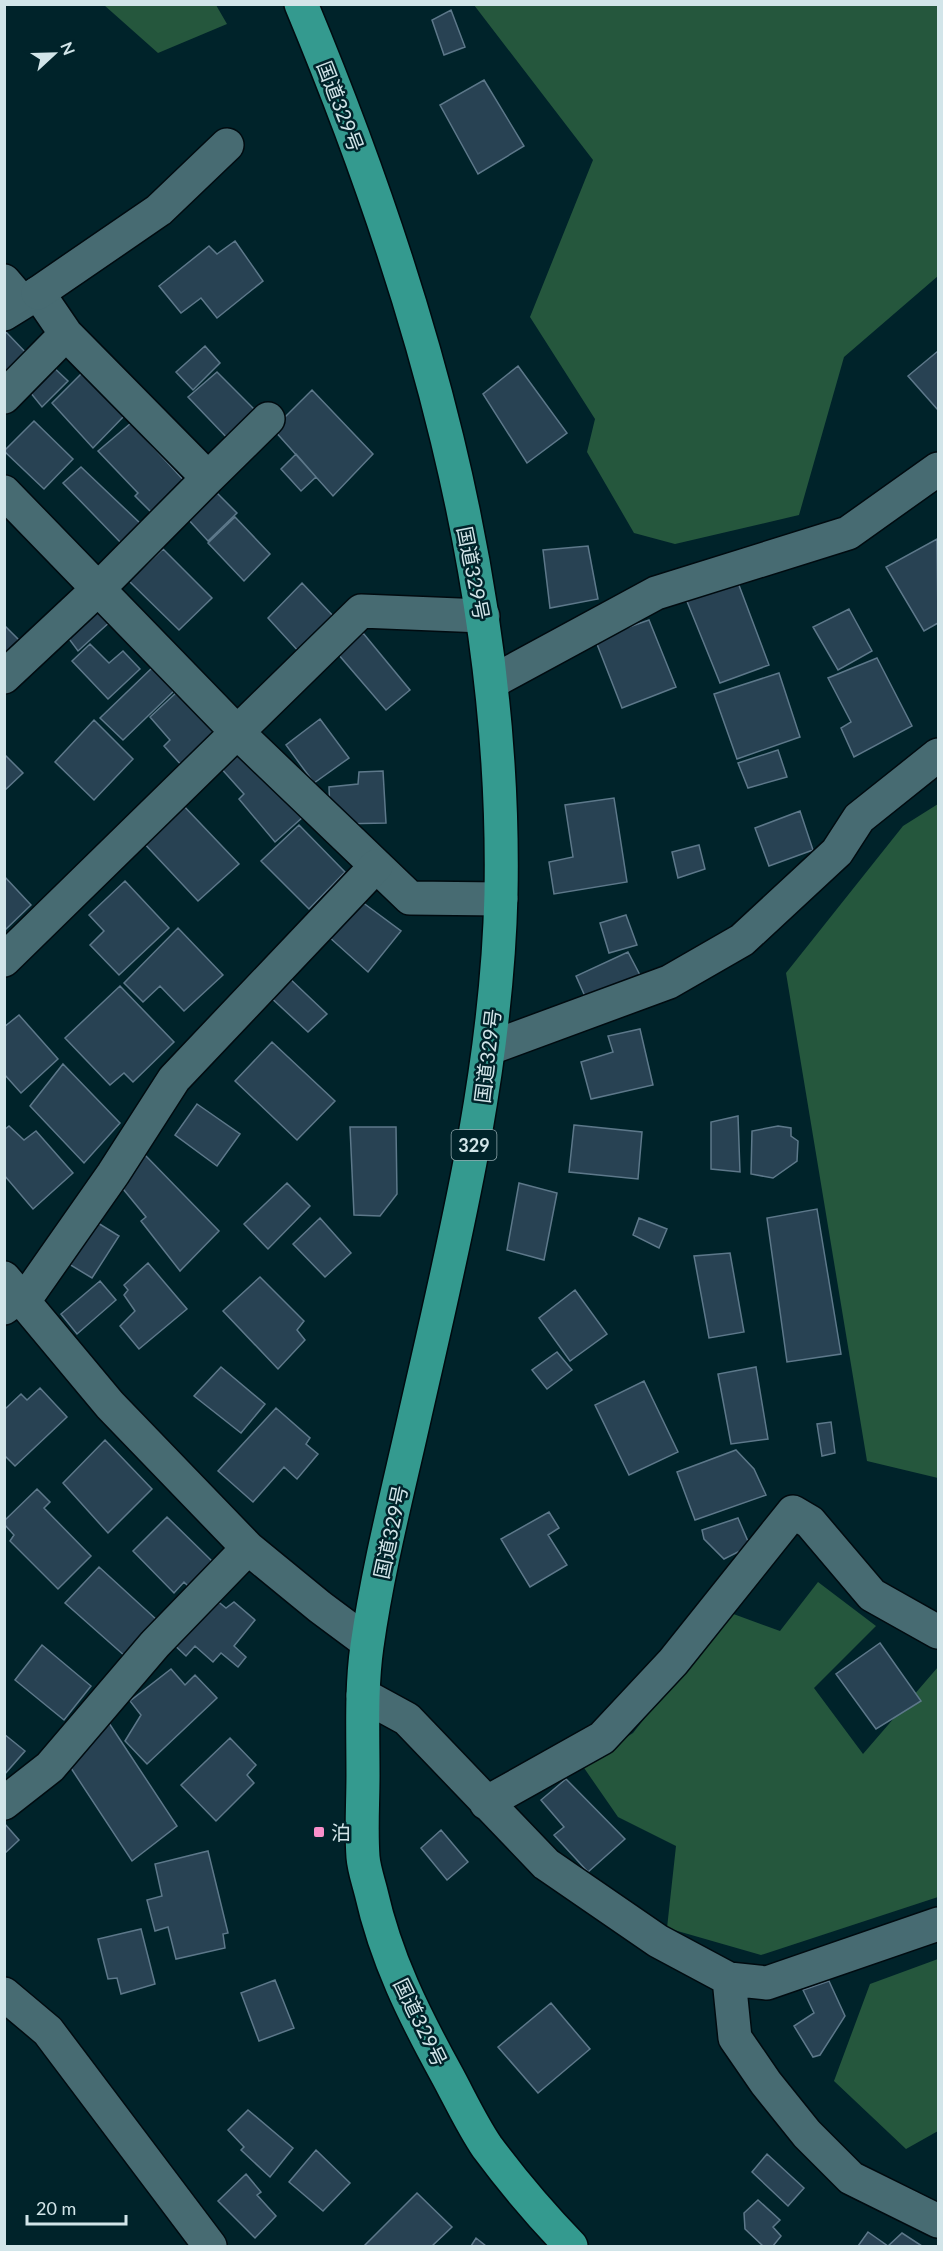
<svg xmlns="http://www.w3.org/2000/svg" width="943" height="2251" font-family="Lato,'Noto Sans JP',sans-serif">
<rect width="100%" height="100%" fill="#00232a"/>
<path fill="#25573d" d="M104 5H216L227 24 158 53Z
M474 5H938V276L844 357 799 515 675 544 634 533 587 452 595 419 530 317 593 160Z
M938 804V1478L867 1461 786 973 903 826Z
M818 1582 876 1626 814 1688 863 1754 938 1667V1897L761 1955 667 1928 676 1846 618 1817 582 1765 633 1733 728 1612 780 1631Z
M938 1959V2131L906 2149 834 2081 870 1984Z"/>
<path fill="#284253" stroke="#5d788a" stroke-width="1.5" d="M451 10 465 47 444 55 432 20Z
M484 80 524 146 478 174 440 105Z
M235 241 263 281 217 318 201 298 181 313 159 286 209 246 217 254Z
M6 332 29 356 4 380V333Z
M205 346 220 363 193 390 176 372Z
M938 351V410L908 376Z
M50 364 68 381 42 407 26 387Z
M518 366 567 433 527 463 483 394Z
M85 370 127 413 93 448 52 403Z
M217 372 258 413 230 441 188 397Z
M312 390 373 454 333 496 273 429Z
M34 421 73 459 44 489 4 451Z
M131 423 188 485 156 517 135 496 138 493 98 451Z
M296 454 316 477 301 491 281 469Z
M81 467 141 524 122 544 63 483Z
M215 491 237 513 208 541 187 518Z
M235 517 270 554 244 581 208 543Z
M937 539 938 623 924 631 886 567Z
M588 546 598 599 550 608 543 550Z
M163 549 212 598 179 630 129 581Z
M737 580 769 665 720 683 686 599Z
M302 583 335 618 300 653 268 618Z
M96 602 112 620 78 651 64 632Z
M849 609 872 651 838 670 813 627Z
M649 620 676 687 622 708 595 639Z
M4 625 20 641 4 655Z
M363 633 410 690 386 710 338 654Z
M90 644 109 663 123 651 140 669 108 699 72 661Z
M877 658 912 726 854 757 841 728 851 722 828 678Z
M155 665 177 688 123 740 100 718Z
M779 673 800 737 737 759 714 694Z
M178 691 220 735 184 768 164 746 170 740 150 717Z
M320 719 349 758 314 783 286 745Z
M94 720 133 759 94 800 55 762Z
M238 748 303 817 275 842 239 799 244 794 219 766Z
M778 750 787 777 748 788 738 763Z
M4 754 23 773 4 791Z
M383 771 386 823 337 824 330 812 329 787 358 784 359 772Z
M614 798 627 882 554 894 549 862 573 857 565 805Z
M180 802 239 864 198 901 140 839Z
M800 811 813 850 769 866 755 828Z
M299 825 345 872 309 909 261 861Z
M699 845 705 869 678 878 672 852Z
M4 876 31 905 4 931Z
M125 881 169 928 119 975 90 945 104 931 89 915Z
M358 899 401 931 368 972 329 937Z
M626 915 637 945 609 953 600 923Z
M178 928 223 975 184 1011 160 986 143 1002 124 983Z
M628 952 641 977 588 1003 576 976Z
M287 976 327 1014 308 1032 267 994Z
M120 986 174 1042 133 1082 124 1073 110 1085 65 1038Z
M19 1015 58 1059 21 1093 4 1074V1027Z
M640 1029 653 1085 591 1099 581 1062 613 1052 608 1036Z
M272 1042 335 1101 297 1140 235 1081Z
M63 1064 120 1123 84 1163 30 1106Z
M197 1104 240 1134 217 1166 175 1135Z
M738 1116 740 1172 711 1169V1122Z
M574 1125 642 1132 638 1179 569 1172Z
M9 1126 24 1140 36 1131 73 1173 33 1209 4 1175V1130Z
M778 1126 791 1128V1136L798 1141 797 1161 773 1178 751 1174 752 1131Z
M350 1127H396L397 1194 380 1216 354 1215Z
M145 1155 219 1231 180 1271 141 1221 146 1217 119 1184Z
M287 1183 310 1206 268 1249 244 1224Z
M519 1183 557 1193 544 1260 507 1250Z
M817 1209 841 1354 787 1362 767 1218Z
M90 1218 119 1236 92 1278 64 1261Z
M320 1218 351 1253 325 1277 293 1244Z
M639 1218 667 1229 659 1248 633 1235Z
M730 1253 744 1332 709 1338 694 1256Z
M148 1263 187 1309 139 1349 120 1326 135 1311 124 1295 128 1290 124 1285Z
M260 1277 304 1321 297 1330 305 1340 278 1369 223 1311Z
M100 1281 116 1300 77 1334 61 1314Z
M575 1290 607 1334 570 1361 539 1318Z
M557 1352 572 1370 547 1389 532 1370Z
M221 1367 265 1404 241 1433 194 1396Z
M756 1367 768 1439 731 1444 718 1374Z
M644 1381 678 1452 629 1475 595 1405Z
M40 1388 67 1417 15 1466 4 1455V1410L21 1394 27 1400Z
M276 1408 310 1438 306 1444 318 1454 297 1479 284 1467 253 1502 218 1471Z
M831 1422 835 1453 822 1456 817 1424Z
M105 1440 152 1489 108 1533 63 1483Z
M736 1450 754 1469 766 1495 695 1520 677 1472Z
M37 1489 50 1502 44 1508 91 1556 58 1589 10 1541 14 1535 4 1524V1521Z
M549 1512 559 1528 548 1535 567 1565 530 1587 501 1539Z
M167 1517 214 1563 191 1589 184 1582 174 1593 133 1551Z
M738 1518 750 1546 724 1559 704 1539 702 1530Z
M99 1567 157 1620 126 1657 65 1603Z
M215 1599 226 1608 234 1602 255 1620 234 1646 246 1657 238 1667 221 1653 213 1662 195 1646 186 1656 170 1641Z
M880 1643 921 1701 876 1729 836 1674Z
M42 1645 91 1686 64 1720 15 1680Z
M171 1669 185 1685 195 1675 217 1698 147 1764 125 1741 141 1715 130 1701Z
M107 1720 177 1826 132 1861 69 1765Z
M4 1734 25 1751 4 1775Z
M230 1738 256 1765 247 1775 254 1783 216 1821 181 1785Z
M566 1779 625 1839 588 1872 554 1835 564 1827 541 1800Z
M4 1823 19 1840 4 1854Z
M441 1830 468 1862 447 1880 421 1848Z
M208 1851 228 1933 223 1934 225 1948 176 1959 168 1927 155 1931 147 1900 162 1896 155 1864Z
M141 1929 155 1984 121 1994 117 1978 108 1979 98 1939Z
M275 1980 294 2028 259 2041 241 1993Z
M829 1981 845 2016 820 2055 813 2057 794 2026 814 2013 803 1990Z
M551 2003 590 2049 538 2093 498 2047Z
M248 2110 293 2148 270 2177 241 2150 244 2147 228 2130Z
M316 2150 350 2183 323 2211 289 2182Z
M767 2154 804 2188 788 2206 752 2172Z
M246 2174 261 2192 257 2195 276 2216 255 2238 218 2201Z
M417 2193 452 2227 432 2246H364Z
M758 2200 780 2220 773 2227 781 2236 773 2246H763L745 2229 744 2213Z
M868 2232 888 2246 902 2233 922 2246H858Z
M476 2238 486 2246H471Z"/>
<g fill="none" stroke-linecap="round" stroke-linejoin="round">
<g stroke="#000b10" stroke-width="36">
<path id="street" d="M4 281 22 302
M4 314 38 293 66 334 208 478 268 419
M4 397 66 334
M4 492 238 733 410 898 501 899
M4 677 98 589 208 478
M492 682 656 593 848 533 938 469
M4 960 361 611 483 616
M490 1048 669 982 742 940 837 852 859 818 938 755
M363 1695 407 1719 546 1864 658 1941 729 1979 767 1983 938 1924
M486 1803 602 1738 673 1662 793 1512 810 1522 872 1595 938 1632
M729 1979 735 2038 766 2083 807 2134 851 2178 938 2221"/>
</g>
<g stroke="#000b10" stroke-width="36">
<path id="secondary" d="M38 293 159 210 227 145
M4 1278 110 1405 248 1548 320 1607 367 1642
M4 1308 19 1297 31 1291 113 1174 174 1079 376 866
M4 1803 50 1767 155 1644 248 1548
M4 1994 48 2031 210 2246"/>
</g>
<g stroke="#000b10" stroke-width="36">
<path id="highway" d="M301 4C418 285 507 587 501 894 497 1071 454 1243 415 1415 398 1491 378 1568 367 1646 361 1688 363 1732 363 1775 363 1802 361 1830 363 1857 364 1869 368 1880 371 1892 386 1959 414 2015 447 2075 460 2099 472 2125 487 2147 513 2182 541 2215 571 2246"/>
</g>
<use href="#street" stroke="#476b72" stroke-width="33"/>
<use href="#secondary" stroke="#476b72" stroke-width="33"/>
<use href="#highway" stroke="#349a8f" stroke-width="33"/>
</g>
<rect fill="#f98fca" stroke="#00232a" stroke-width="2" x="313" y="1826" width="12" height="12" rx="3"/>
<g text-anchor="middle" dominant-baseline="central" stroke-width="5" stroke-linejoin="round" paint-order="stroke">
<rect fill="#00232a" stroke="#93abb0" stroke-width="1.5" x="451.5" y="1130" width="45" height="30" rx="4.5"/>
<g font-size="18" font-weight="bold" fill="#d2e5e9">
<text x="474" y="1145">329</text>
</g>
<g font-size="20" fill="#d2e5e9" stroke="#00232a">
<text transform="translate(341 106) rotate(69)">国道329号</text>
<text transform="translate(474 573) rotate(79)">国道329号</text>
<text transform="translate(487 1056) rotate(-83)">国道329号</text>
<text transform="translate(390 1532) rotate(-78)">国道329号</text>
<text transform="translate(421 2022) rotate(64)">国道329号</text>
</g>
<g font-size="20" fill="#d2e5e9" stroke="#00232a" text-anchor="start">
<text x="331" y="1832">泊</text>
</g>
</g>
<rect width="943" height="2251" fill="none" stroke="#d2e5e9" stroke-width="12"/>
<g transform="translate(54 54) rotate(68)" stroke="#00232a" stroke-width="4.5" paint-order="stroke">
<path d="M0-4.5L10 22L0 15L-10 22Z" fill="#d2e5e9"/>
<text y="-9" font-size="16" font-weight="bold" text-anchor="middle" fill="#d2e5e9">N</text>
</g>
<path d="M27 2215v9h99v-9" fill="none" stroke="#d2e5e9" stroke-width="3"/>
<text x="36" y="2215" font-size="18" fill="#d2e5e9" stroke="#00232a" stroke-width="4.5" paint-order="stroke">20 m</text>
</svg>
